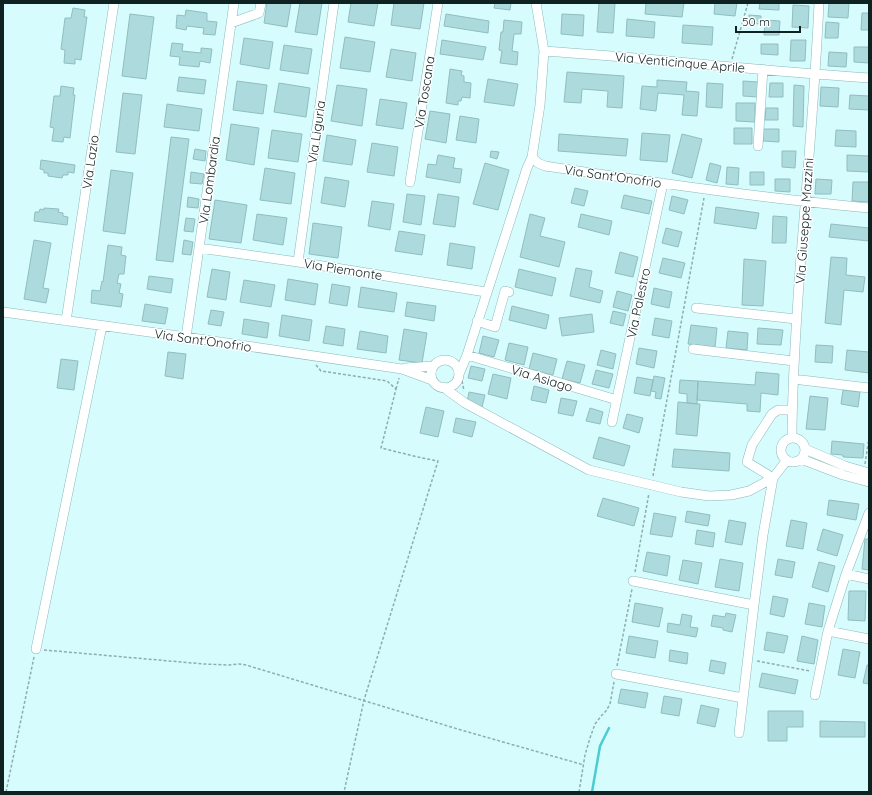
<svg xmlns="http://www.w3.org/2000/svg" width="872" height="795" font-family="Quicksand,sans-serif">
<rect width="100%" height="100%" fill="#d6fcfd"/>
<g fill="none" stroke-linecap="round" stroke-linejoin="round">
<path stroke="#4acdd1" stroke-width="2.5" d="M592 792 600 746 609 728"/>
</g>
<path fill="#addbdd" stroke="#90bec0" d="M267 3H291L287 27 264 23Z
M300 3H322L317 35 295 32Z
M351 3H378L374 26 348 22Z
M394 3H424L420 29 391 25Z
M495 3H511L510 10 494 8Z
M599 3H615L613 33 597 32Z
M646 3H684L682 17 645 14Z
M715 3H737L735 16 714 14Z
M760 3H779V10L759 9Z
M829 3H849L848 18 828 17Z
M793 5 809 6 808 28 792 27Z
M73 8 85 10 84 17H87L81 60 75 59V64L64 63 65 50 61 49 65 18H71Z
M186 10 207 13V21L217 22 215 35 203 34 204 28 187 26 186 30 176 28 177 15 185 16Z
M862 13H869V30H861Z
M130 14 154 17 146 79 122 76Z
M446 14 489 21 488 33 444 26Z
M562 14 584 15 583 36 561 34Z
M749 15 761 16V24L748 23Z
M627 19 655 22 654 38 626 36Z
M504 20 522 22 521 34H514L512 51 518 52 517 65 500 63 502 51 499 50 501 32H503Z
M765 20 780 21 779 35H764Z
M826 22 839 23 838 38H825Z
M683 25 713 27 712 45 682 43Z
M345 37 375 42 370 72 340 68Z
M244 38 273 42 269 69 240 64Z
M442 40 486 47 483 60 440 54Z
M791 40H806L805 61H790Z
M172 43 183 44 182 51 201 53V48L212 49 210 63 200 61 199 67 179 65 180 57 170 56Z
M761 44H778V55L761 54Z
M284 45 312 49 308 74 280 70Z
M854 47H869V63L854 62Z
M391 49 416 53 412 81 386 77Z
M829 52 847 53 846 67 828 66Z
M450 69 462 71 461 75 464 76V82L471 83 470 98 462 97 461 101H458V105L446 103Z
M567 72 624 76 622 108 607 107 608 91 582 89 581 103 564 102Z
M179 77 206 80 204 94 177 91Z
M488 79 518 84 514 106 484 102Z
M657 80 687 82 686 91 699 92 697 116 682 115 684 95 658 93 656 111 640 109 642 86 657 87Z
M237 81 267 85 263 114 233 110Z
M743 81 758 82V97L743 96Z
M279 83 310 88 306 117 274 112Z
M707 83 723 84 722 108 706 107Z
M770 83H783V97H769Z
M337 85 367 89 362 126 331 121Z
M794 85 804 86 803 127 793 126Z
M61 86 74 88 73 95H75L70 138 64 137 63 142 52 141 54 128 50 127 54 96H60Z
M821 87 839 88 838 107 820 106Z
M123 93 142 95 135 154 116 152Z
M850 95 869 96V110L849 109Z
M380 99 407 103 403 129 376 125Z
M736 103H755V122L736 121Z
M167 104 202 109 199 131 164 127Z
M766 108H778V120H765Z
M430 111 450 114 446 143 425 139Z
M460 116 479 119 476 143 456 140Z
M231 124 259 128 254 165 226 160Z
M734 128H752V144H734Z
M763 129H779V142L763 141Z
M272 130 302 134 298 162 268 158Z
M836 130 856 131V147L835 146Z
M642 133 670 135 667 162 640 160Z
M559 134 628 139 626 156 558 151Z
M682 134 702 139 692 178 672 173Z
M327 135 356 140 352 165 323 161Z
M171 137 189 139 173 262 156 260Z
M372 143 398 147 394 176 367 172Z
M195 149 206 151 205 161 193 159Z
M491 151 499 152 497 159 490 157Z
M782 151H796L795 168 782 167Z
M438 155 455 158 453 168 462 169 460 183 426 177 428 164 436 165Z
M847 155 869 156V172L847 171Z
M41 160 75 165 74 173 68 172V175H63L62 178 48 176V173H44V170L40 169Z
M485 163 509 170 498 210 473 204Z
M710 163 721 166 717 183 706 180Z
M727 167 739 168 738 185 726 184Z
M265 168 295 173 291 204 260 200Z
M111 170 133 173 125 234 103 231Z
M191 172 204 174 202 184 190 183Z
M750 172H764V185H750Z
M325 177 349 181 345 207 321 203Z
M775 179H790V192L775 191Z
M816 179 832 180 831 194H815Z
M853 182H869V202L852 201Z
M575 188 588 191 584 206 571 203Z
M407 194 425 196 421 225 403 222Z
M438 194 459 197 455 227 433 224Z
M624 195 652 201 649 214 621 208Z
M672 196 688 200 684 214 669 210Z
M188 197 199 199 198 208 187 207Z
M215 200 247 205 241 243 209 239Z
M372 201 394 204 390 230 368 226Z
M716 207 759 213 756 229 714 223Z
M44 208 59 209 58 212 63 213V216L68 217 67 225 34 221 35 212H39L40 209 44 210Z
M257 214 287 218 283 245 253 240Z
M530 214 545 218 540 236 565 242 559 267 520 257Z
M581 214 612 221 609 235 578 227Z
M773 216 787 217 786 243H772Z
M186 218 195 219 193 232 184 231Z
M313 223 342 227 338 258 309 254Z
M831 224 869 228V241L829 237Z
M666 228 682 232 678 247 662 243Z
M399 231 425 235 422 255 395 251Z
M34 240 51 243 43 288 49 289 46 303 24 299Z
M184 240 193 242 191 255 182 254Z
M450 243 475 247 472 269 447 265Z
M108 245 122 247 121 255 126 256 124 274H119L117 283 121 284 119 293 123 294 121 307 91 303 92 290 100 291 102 281 103 282Z
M620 252 638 257 633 277 615 273Z
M831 257 847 258 846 275 865 277 863 292 844 290 841 325 825 323Z
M663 258 685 263 681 278 659 273Z
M744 259 766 261 763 306 742 305Z
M576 268 592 271 589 287 603 291 600 303 570 296Z
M212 269 230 272 226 300 207 297Z
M519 269 556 278 552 296 515 287Z
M149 276 173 279 171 293 147 289Z
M288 279 318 284 315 305 285 300Z
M244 280 275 285 271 307 240 302Z
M332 284 350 287 347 306 329 303Z
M361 287 397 293 394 312 358 307Z
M654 288 672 292 669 308 651 304Z
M617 291 632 295 628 311 613 307Z
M407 302 436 306 434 321 405 316Z
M145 304 168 308 165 324 142 321Z
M512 306 549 315 546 329 509 320Z
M211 310 224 312 221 326 208 324Z
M613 311 626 314 623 326 610 323Z
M592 314 594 332 562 336 559 318Z
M282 315 312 320 309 341 279 336Z
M655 318 672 321 669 338 652 335Z
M244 319 269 323 267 338 242 334Z
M691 325 717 328 715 347 688 344Z
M326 326 345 329 343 346 323 343Z
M758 328 783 330 781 345 757 344Z
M404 329 427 333 422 363 399 360Z
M360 331 388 336 386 353 357 349Z
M728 331 748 333 747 350 726 348Z
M483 336 499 340 494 357 479 353Z
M509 343 528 347 524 365 505 360Z
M816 345 833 346 832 363 815 362Z
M639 348 657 351 654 368 636 364Z
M601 350 616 354 613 369 597 365Z
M847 350 869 352V373L845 370Z
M168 352 186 354 183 379 165 376Z
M533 353 557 359 553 375 529 369Z
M61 359 78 361 74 390 57 388Z
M567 361 585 365 580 383 562 379Z
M471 366 485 369 482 381 468 378Z
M596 370 613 374 609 388 592 384Z
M756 372 779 374 778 395 761 393 760 412 747 411V404L697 400 698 381 755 385Z
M493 374 511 378 507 399 488 394Z
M654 376 665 378 661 399 655 398 656 392 651 391Z
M637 377 653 380 650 396 634 393Z
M680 380 698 381 697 404 687 403V394L679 393Z
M534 386 549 390 546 403 531 400Z
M843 390 860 392 858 407 841 404Z
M469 392 485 395 482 407 467 403Z
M810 396 828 398 825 430 806 429Z
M561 398 577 401 573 416 558 413Z
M678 402 700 404 697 436 676 434Z
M426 407 444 411 438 437 420 433Z
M590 408 603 412 600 424 586 421Z
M627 414 643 418 639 433 623 428Z
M456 418 476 422 472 437 453 432Z
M599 437 630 446 624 466 593 458Z
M832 441 864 444 863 458 843 457V455L831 454Z
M674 449 730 453 729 471 672 467Z
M603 498 639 508 634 526 597 516Z
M829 500 859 504 856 520 827 515Z
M687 511 710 515 708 526 685 522Z
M654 513 676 517 672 537 650 534Z
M729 520 746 523 742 545 725 542Z
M791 520 807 523 803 549 786 546Z
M823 529 843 535 837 556 817 550Z
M697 530 715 533 713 547 695 544Z
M865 539H869V570L862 569Z
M647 552 670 556 667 576 643 571Z
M720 559 743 563 739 591 715 587Z
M778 559 795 562 792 578 775 575Z
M683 560 702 563 698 584 679 580Z
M819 562 835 566 828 592 812 587Z
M849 591H866L865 621 848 620Z
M773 596 788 599 784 617 770 614Z
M635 603 663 608 659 627 632 622Z
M809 603 825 606 822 627 805 624Z
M726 613 736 615 732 632 723 630V628L711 626 713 615 725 617Z
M682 614 692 616 690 627 698 628 696 637 667 632 668 623 680 625Z
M767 632 788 636 784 653 764 650Z
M629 636 658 641 655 658 626 653Z
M802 636 818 640 814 664 797 661Z
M843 649 860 652 855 678 838 675Z
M670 650 688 653 687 664 669 661Z
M711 660 726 663 724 674 709 671Z
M867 665H869V684L863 683Z
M762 673 798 680 795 694 759 687Z
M621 689 648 693 645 708 618 703Z
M664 696 682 699 679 716 661 713Z
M701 705 719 709 715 727 697 723Z
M768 711H803V727H787V741H768Z
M820 721 865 722V737H820Z"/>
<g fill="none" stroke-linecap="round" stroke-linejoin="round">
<g stroke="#8bb9bb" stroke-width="10">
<path id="minor" d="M231 23 259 13 261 3
M544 51C652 58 760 71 869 78
M758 146 763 69
M532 157 538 163 545 166C653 182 760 198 869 208
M410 182 438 3
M199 248 298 262 486 292
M298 262 334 3
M696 308 796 319
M3 312 186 337 402 369 432 380
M66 321 114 3
M477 321 495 327 505 291 509 292
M186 337 199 248 234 3
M693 349 794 361
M467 355 617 400
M431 374a14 14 0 1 1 28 0a14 14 0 1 1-28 0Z
M405 368 433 366
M459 374 467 355 527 168 532 157 540 105 544 51 536 3
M793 379 869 388
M443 387 465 403 589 470 681 492 709 496 731 495 749 491 773 478
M612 422 663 183
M792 438C792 382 796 325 800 269 807 180 815 92 819 3
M781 450a12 12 0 1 1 24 0a12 12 0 1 1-24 0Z
M805 449 845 466 869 473
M801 459 843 475 869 482
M773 478 747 462 752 445 772 414 778 410H792
M846 574 869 579
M633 581 754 605
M828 631 869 639
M36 649 102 326
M616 674 743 698
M815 695 828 631 846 574 869 513
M739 733 754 605 763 535 773 478 787 460"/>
</g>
<path stroke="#8eadae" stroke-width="1.5" stroke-dasharray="3 2" stroke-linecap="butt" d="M732 59 748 3
M316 365 321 371 387 381 396 389 381 448 422 458 438 461 364 700 344 792
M462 381 464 391
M396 389 399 378
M865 464 869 438
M653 476 704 198
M635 572 649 493
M44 650 204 664 229 665 239 664 246 665 461 730 584 765
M757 661 810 671
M617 666 632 589
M6 792 34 657
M579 792 585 755 590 738 595 724 602 715 606 711 610 704 614 682"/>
<use href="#minor" stroke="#fff" stroke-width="9"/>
</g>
<g text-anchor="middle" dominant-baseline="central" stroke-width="3" stroke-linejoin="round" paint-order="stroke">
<g font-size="13" fill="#0f2222" stroke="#fff">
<text transform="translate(680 62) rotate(5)">Via Venticinque Aprile</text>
<text transform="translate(424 92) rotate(-81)">Via Toscana</text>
<text transform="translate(316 132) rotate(-82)">Via Liguria</text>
<text transform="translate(90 162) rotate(-82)">Via Lazio</text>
<text transform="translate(613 176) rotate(8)">Via Sant'Onofrio</text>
<text transform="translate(209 180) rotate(-82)">Via Lombardia</text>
<text transform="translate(804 221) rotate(-86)">Via Giuseppe Mazzini</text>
<text transform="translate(343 269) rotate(9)">Via Piemonte</text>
<text transform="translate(638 303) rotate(-78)">Via Palestro</text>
<text transform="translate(203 340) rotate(8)">Via Sant'Onofrio</text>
<text transform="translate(542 378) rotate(17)">Via Asiago</text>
</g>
</g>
<rect width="872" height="795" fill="none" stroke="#0f2222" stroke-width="8"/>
<path d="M736 26v6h64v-6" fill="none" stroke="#0f2222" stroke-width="2"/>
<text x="742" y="26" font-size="12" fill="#0f2222" stroke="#ffffff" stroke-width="3" paint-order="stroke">50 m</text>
</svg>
